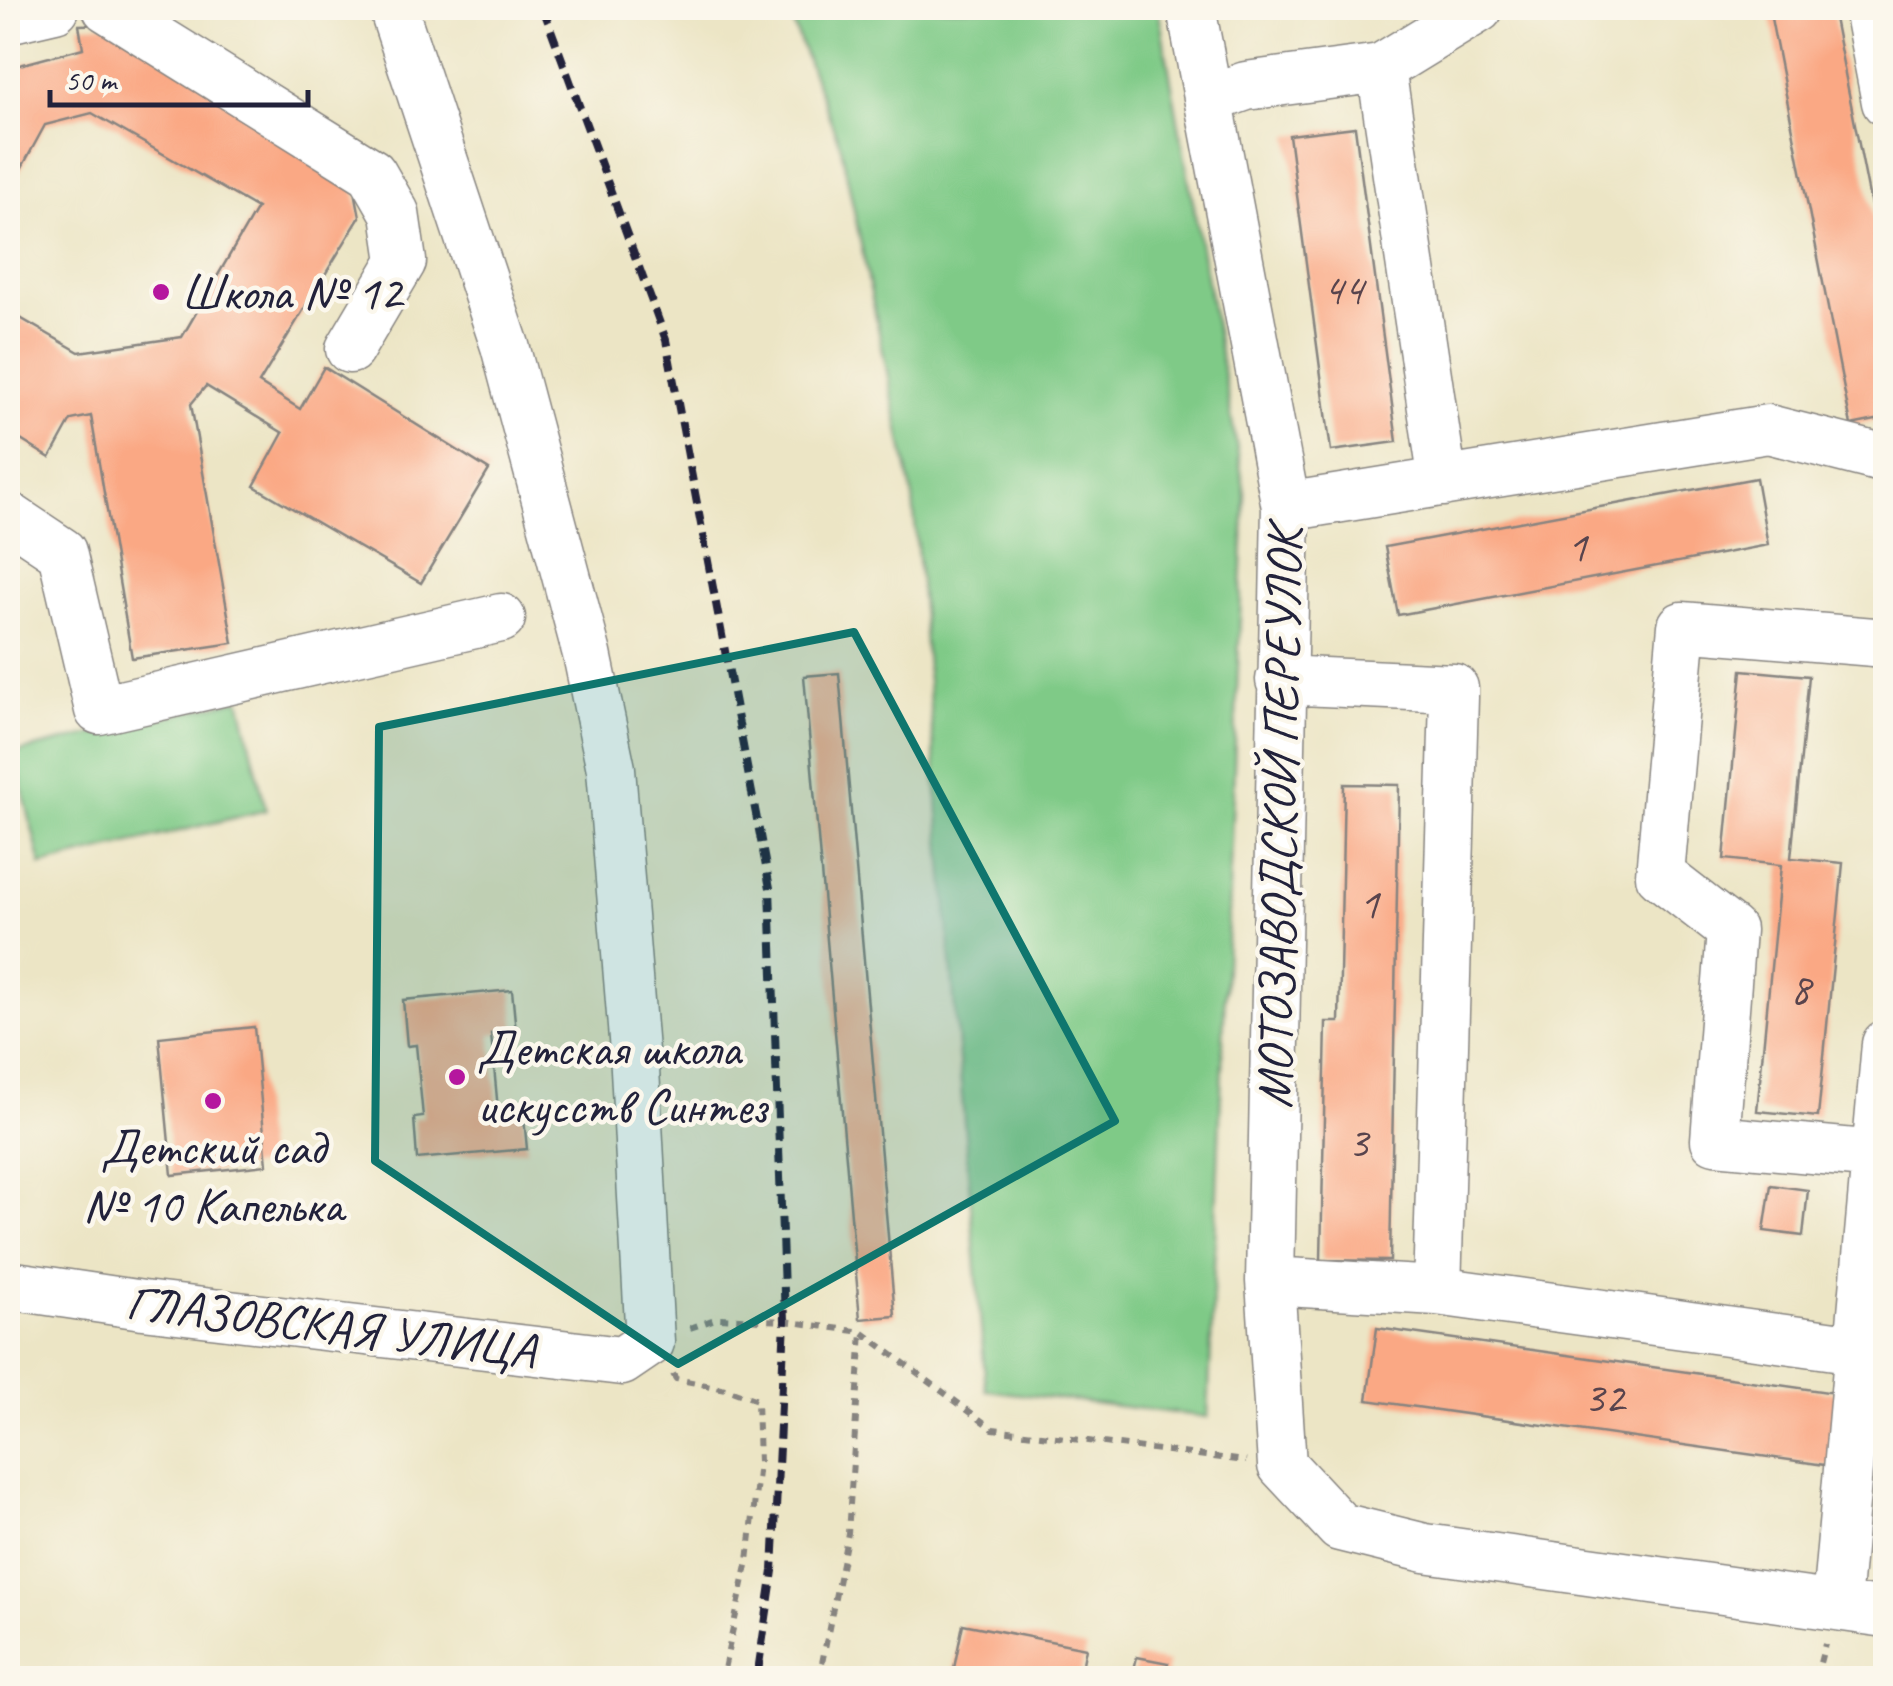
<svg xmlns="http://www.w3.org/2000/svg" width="1893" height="1686" font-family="Caveat,sans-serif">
<rect width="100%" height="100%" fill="#fbf7ec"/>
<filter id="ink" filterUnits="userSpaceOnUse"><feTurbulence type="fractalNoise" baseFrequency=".01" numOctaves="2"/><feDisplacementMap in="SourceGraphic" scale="20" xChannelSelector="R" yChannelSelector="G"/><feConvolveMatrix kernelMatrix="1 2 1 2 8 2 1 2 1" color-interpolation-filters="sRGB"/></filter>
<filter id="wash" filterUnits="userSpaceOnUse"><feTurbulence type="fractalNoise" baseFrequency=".0048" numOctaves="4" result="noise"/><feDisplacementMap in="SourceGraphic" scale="40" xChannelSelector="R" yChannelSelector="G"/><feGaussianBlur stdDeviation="2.25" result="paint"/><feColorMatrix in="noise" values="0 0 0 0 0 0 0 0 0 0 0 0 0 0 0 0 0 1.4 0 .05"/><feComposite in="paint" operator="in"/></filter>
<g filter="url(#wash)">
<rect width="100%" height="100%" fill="#ece5c5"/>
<path fill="#7fca87" stroke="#507661" stroke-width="2.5" d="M787 8H1158L1245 493 1208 1417 986 1390 913 498 841 147Z
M240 699 266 810 41 865 14 753Z"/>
<g id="blocks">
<path fill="#faa884" d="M1769 8H1832L1886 281V418L1851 425Z
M117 24 350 165 360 217 259 383 300 409 324 367 489 470 421 583 254 486 283 433 206 386 191 404 233 643 132 658 91 416 71 420 50 458 8 432V311L79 352 182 337 257 208 92 113 45 125 8 193V36L16 66 83 48 79 25Z
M1355 127 1397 442 1331 451 1289 135Z
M1756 478 1768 545 1398 615 1385 547Z
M1742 670 1809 676 1791 858 1843 863 1818 1117 1757 1111 1781 865 1724 859Z
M839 673 895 1316 860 1319 804 676Z
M1344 784 1399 785 1390 1261 1321 1260 1326 1022H1339Z
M512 990 516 1032 491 1034 498 1110 523 1108 527 1149 417 1159 414 1118 423 1117 416 1045 407 1046 403 1000Z
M254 1027 267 1165 172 1175 159 1037Z
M1771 1185 1808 1190 1803 1236 1764 1231Z
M1377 1328 1842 1394 1832 1466 1367 1400Z
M963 1624 1086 1648 1080 1678H952Z
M1137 1657 1168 1663 1165 1678H1132Z"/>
</g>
</g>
<g filter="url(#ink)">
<use href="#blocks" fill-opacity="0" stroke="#878480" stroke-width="2.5"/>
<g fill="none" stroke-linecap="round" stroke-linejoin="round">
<g stroke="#878480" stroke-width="51">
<path id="minor" d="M107 8 372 173 395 213 402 261 350 349
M1191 8 1286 507 1270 1281 1282 1465 1340 1527 1425 1548 1886 1613
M1868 8 1886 102
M8 19 55 8
M1381 68 1443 482
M1209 99 1246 86 1381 68 1479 8
M1286 507 1768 429 1886 459
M8 516 62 552 99 710 501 618
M1876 1155 1715 1140 1731 930 1660 875 1682 626 1886 643
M1270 1281 1437 1291 1454 697V688L1280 680
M8 1285 143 1305 622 1361 650 1342 634 1051 611 769 587 654 505 346 393 8
M1437 1291 1886 1353
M1836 1604 1886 1044"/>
</g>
<path stroke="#878480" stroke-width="6" stroke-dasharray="8 8" stroke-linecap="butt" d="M690 1328 718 1318 785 1321 862 1332 993 1429 1246 1461
M673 1374 676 1379 726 1389 757 1400 759 1463 748 1561 722 1678
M819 1678 848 1533 862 1332
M1816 1678 1825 1644"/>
<use href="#minor" stroke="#fff" stroke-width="48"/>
<path stroke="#22223b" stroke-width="8" stroke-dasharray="15 8" stroke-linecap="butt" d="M543 8 666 340 770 888 785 1321 773 1571 757 1678"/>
</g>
</g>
<path fill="#0f766e" fill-opacity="0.2" stroke="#0f766e" stroke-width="8" stroke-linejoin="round" d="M854 632 1115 1121 678 1364 375 1161 379 727Z"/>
<g fill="#b5179e" stroke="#fbf7ec" stroke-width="4">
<circle cx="161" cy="292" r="10"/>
<circle cx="457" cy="1077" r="10"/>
<circle cx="213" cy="1101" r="10"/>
</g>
<g text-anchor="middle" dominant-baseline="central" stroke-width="9" stroke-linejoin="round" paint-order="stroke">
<g font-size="45" fill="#58444d">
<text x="1343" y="289">44</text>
<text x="1577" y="546">1</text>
<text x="1369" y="903">1</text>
<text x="1800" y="988">8</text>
<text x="1358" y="1142">3</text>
<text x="1604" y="1397">32</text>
</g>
<g font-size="50" fill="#22223b" stroke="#fbf7ec" text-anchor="start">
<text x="181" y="292">Школа № 12</text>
<text x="477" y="1048">Детская школа<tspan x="477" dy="58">искусств Синтез</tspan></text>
<text x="213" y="1147" text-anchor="middle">Детский сад<tspan x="213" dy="58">№ 10 Капелька</tspan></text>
</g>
<g font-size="50" fill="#22223b" stroke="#fbf7ec">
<text transform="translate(1279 818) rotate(-89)">МОТОЗАВОДСКОЙ ПЕРЕУЛОК</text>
<text transform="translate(331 1326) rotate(7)">ГЛАЗОВСКАЯ УЛИЦА</text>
</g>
</g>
<rect width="1893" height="1686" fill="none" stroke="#fbf7ec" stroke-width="40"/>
<path d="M50 90v15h258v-15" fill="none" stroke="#22223b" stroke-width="5"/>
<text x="65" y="90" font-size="30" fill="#22223b" stroke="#fbf7ec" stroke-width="8" paint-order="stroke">50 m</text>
</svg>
